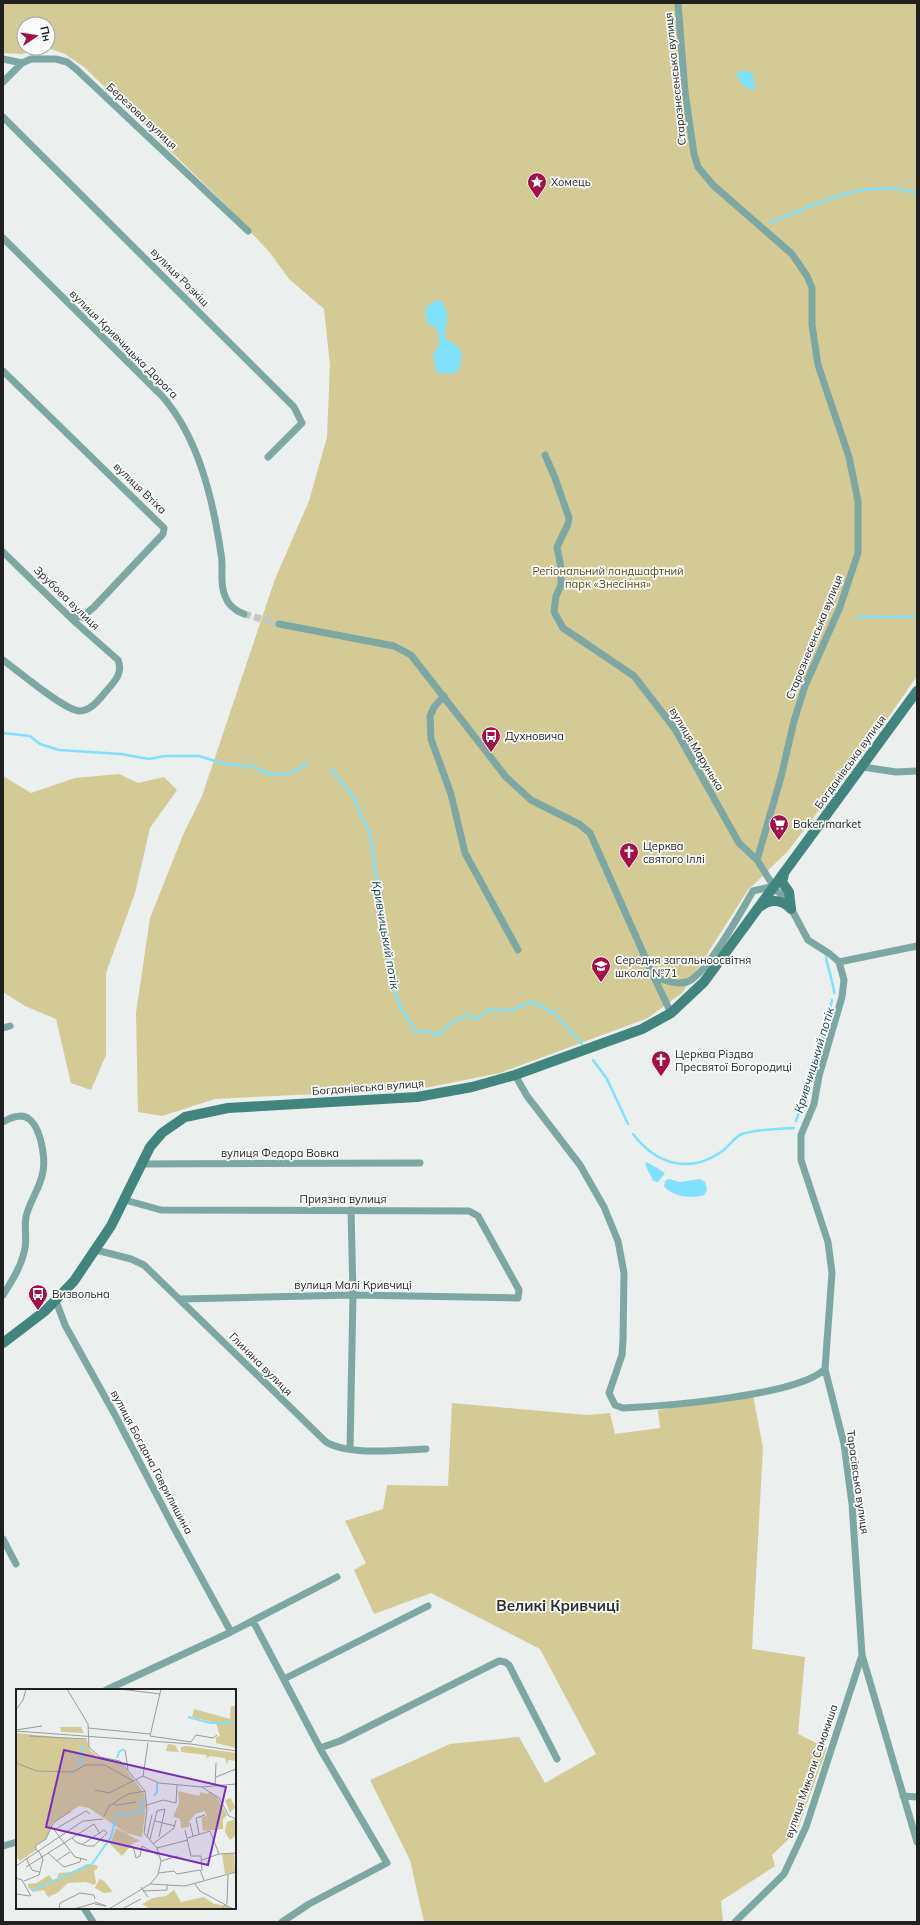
<svg xmlns="http://www.w3.org/2000/svg" width="920" height="1925" font-family="Mulish,sans-serif">
<rect width="100%" height="100%" fill="#ebefed"/>
<path fill="#d4ca96" d="M3 3H917V676L874 738 788 851 748 890 682 993 648 1018 500 1073 420 1089 215 1099 162 1116 138 1112 136 1013 150 918 183 835 202 796 275 579 309 501 327 437 330 365 324 309 289 279 271 254 227 206 84 67 65 54 48 48V24H24V48H47L22 54 3 53Z
M119 774 138 783 164 777 177 790 150 828 135 893 106 973V1055L91 1090 71 1083 56 1019 25 1006 3 992V776L31 793 75 778Z
M753 1395 763 1448 752 1649 805 1657 798 1734 827 1748 797 1831 772 1855 775 1866 721 1901 723 1921 722 1922H424L410 1860 370 1780 450 1744 519 1737 545 1783 596 1754 540 1649 431 1593 374 1614 354 1570 366 1563 345 1521 383 1509 387 1485 448 1486 452 1403 587 1415 610 1413 615 1434 660 1428 658 1410Z"/>
<path fill="#7fe1fd" d="M749 71 753 74 755 90C743 88 740 84 736 72Z
M439 299C453 314 444 321 445 339L457 346 462 353 459 370 451 374 436 372 433 354 438 348C439 343 440 336 438 332 432 319 425 332 426 307Z
M647 1162 665 1173 658 1182 653 1181 645 1164Z
M669 1179 680 1182 700 1179 705 1182 707 1190 704 1195C692 1199 672 1197 664 1186L665 1181Z"/>
<g fill="none" stroke-linecap="round" stroke-linejoin="round">
<path stroke="#7fe1fd" stroke-width="2.5" d="M770 223C815 204 867 177 917 193
M857 617H917
M3 733 30 736 40 744 59 750 121 754 149 759 165 756H199L225 764 252 766 272 775 290 774 308 763
M330 768 351 793 370 834 390 970 400 1007 416 1032 430 1031 437 1036 451 1023 467 1015 476 1019 489 1010H511L532 1002 555 1013 582 1044
M826 957C827 965 835 989 834 993
M593 1060 607 1079 628 1124
M796 1121 825 1032 832 1000
M633 1134C655 1163 688 1175 721 1152 728 1148 735 1136 742 1134 757 1129 777 1129 794 1128"/>
<path stroke="#c2c6c4" stroke-width="7" stroke-dasharray="7 3.5" stroke-linecap="butt" d="M244 614 279 624"/>
<path stroke="#7da7a3" stroke-width="7" d="M678 3 685 92 694 154 698 167 713 185 792 254 807 276 812 288V325L818 365 849 457 858 501V553L840 607 805 686 794 721 781 777 757 860 776 890 786 899 808 940 830 954 839 962 844 980 842 997 819 1076 814 1104 801 1135V1160L828 1242 832 1273 825 1369 844 1444 852 1504 862 1655 917 1842
M3 59 22 63 31 59H56L67 62 76 69 248 231
M3 82 22 63
M3 117 294 407 302 423 268 457
M3 238 162 396C199 438 213 500 221 554 224 568 219 583 225 596 228 605 236 611 244 614
M3 371 164 528 163 534 94 607 82 617 69 616
M545 455 555 478 569 518 568 524 557 547 561 568V585L556 596 554 612 563 628 634 676 675 729 739 843 757 860
M3 552 75 622 118 660C123 672 116 680 108 689 100 698 92 711 79 711 64 710 18 671 3 660
M279 624 394 646 411 655 506 777 531 800 579 824 590 833 653 975 671 1013
M444 696 434 707 430 716 431 739 451 794 465 853 518 950
M863 767 896 772 917 771
M839 962 917 946
M653 975C664 980 674 985 687 982 706 976 742 910 753 891L774 886
M3 1028 10 1026
M515 1075 527 1096 580 1165 604 1207 618 1241 624 1273 623 1340 622 1355 609 1393 615 1405 623 1408C664 1406 798 1396 825 1369
M3 1122C8 1119 15 1116 21 1116 40 1117 46 1157 43 1171 41 1187 29 1202 26 1217 24 1227 27 1238 25 1248 22 1265 12 1281 3 1295
M141 1164 420 1163
M125 1200 161 1210 469 1211 478 1216 519 1290 518 1298 353 1295 180 1299
M96 1250 131 1259 144 1265 326 1442C350 1456 399 1450 426 1449
M56 1301 65 1325 115 1415 174 1528 231 1632
M350 1449 353 1295 351 1210
M3 1539 16 1564
M253 1621 322 1752 387 1863 309 1904 282 1922
M284 1679 428 1606
M106 1690 231 1632 337 1577
M320 1748 340 1741 499 1661 505 1662 509 1665 557 1759
M903 1796 917 1797
M3 1846 17 1842
M84 1908 93 1922
M735 1922 784 1874 806 1827 862 1655"/>
<path stroke="#42847e" stroke-width="10" d="M784 874 782 882 789 892 791 909
M761 906C771 898 783 900 791 909
M3 1343 45 1311 74 1281 111 1226 150 1147 162 1133 185 1117 228 1108 417 1097 472 1087 515 1075 642 1029 671 1013 704 982 917 691"/>
</g>
<defs>
<g id="sight-pin" transform="scale(1)"><path d="M0 17L-7.5 6A9.5 9.5 0 1 1 7.5 6Z" fill="#a50e47" stroke="#f9fcfa"/><path d="M0-6L1.8-2.2L6-1.7L2.9 1.2L3.7 5.4L0 3.3L-3.7 5.4L-2.9 1.2L-6-1.7L-1.8-2.2Z" fill="#fff"/></g>
<g id="bus-pin" transform="scale(1)"><path d="M0 17L-7.5 6A9.5 9.5 0 1 1 7.5 6Z" fill="#a50e47" stroke="#f9fcfa"/><path d="M-5-6H5V4H4V6H2V4H-2V6H-4V4H-5ZM-3.5-4V0h7V-4ZM-3.5 1.2v1.5H-2V1.2ZM2 1.2v1.5H3.5V1.2Z" fill="#fff"/></g>
<g id="supermarket-pin" transform="scale(1)"><path d="M0 17L-7.5 6A9.5 9.5 0 1 1 7.5 6Z" fill="#a50e47" stroke="#f9fcfa"/><path d="M-6-5.5h2.5l.6 2H6L4.5 2H-2.5L-4.4-4H-6ZM-1.5 3.2a1.3 1.3 0 1 0 .1 0ZM3 3.2a1.3 1.3 0 1 0 .1 0Z" fill="#fff"/></g>
<g id="church-pin" transform="scale(1)"><path d="M0 17L-7.5 6A9.5 9.5 0 1 1 7.5 6Z" fill="#a50e47" stroke="#f9fcfa"/><path d="M-1.2-6h2.4v3.5h3.3v2.4h-3.3V6h-2.4V-.1h-3.3v-2.4h3.3Z" fill="#fff"/></g>
<g id="school-pin" transform="scale(1)"><path d="M0 17L-7.5 6A9.5 9.5 0 1 1 7.5 6Z" fill="#a50e47" stroke="#f9fcfa"/><path d="M0-5L7-2L0 1L-7-2ZM-4 1L0 2.5L4 1V4Q0 6-4 4Z" fill="#fff"/></g>
</defs>
<g fill-rule="evenodd">
<use href="#sight-pin" x="537" y="182"/>
<use href="#bus-pin" x="491" y="736"/>
<use href="#supermarket-pin" x="779" y="824"/>
<use href="#church-pin" x="629" y="852"/>
<use href="#school-pin" x="601" y="966"/>
<use href="#church-pin" x="661" y="1060"/>
<use href="#bus-pin" x="38" y="1294"/>
</g>
<g text-anchor="middle" dominant-baseline="central" stroke-width="3.5" stroke-linejoin="round" paint-order="stroke">
<g font-size="11" fill="#1f201f" stroke="#f9fcfa">
<text transform="translate(675 79) rotate(-96)">Старознесенська вулиця</text>
<text transform="translate(142 116) rotate(43)">Березова вулиця</text>
<text transform="translate(180 277) rotate(45)">вулиця Розкіш</text>
<text transform="translate(124 344) rotate(45)">вулиця Кривчицька Дорога</text>
<text transform="translate(140 488) rotate(44)">вулиця Втіха</text>
<text transform="translate(67 598) rotate(44)">Зрубова вулиця</text>
<text transform="translate(814 637) rotate(-68)">Старознесенська вулиця</text>
<text transform="translate(697 749) rotate(59)">вулиця Марунька</text>
<text transform="translate(850 762) rotate(-54)">Богданівська вулиця</text>
<text transform="translate(368 1087) rotate(-4)">Богданівська вулиця</text>
<text x="280" y="1153">вулиця Федора Вовка</text>
<text x="343" y="1199">Приязна вулиця</text>
<text x="353" y="1285">вулиця Малі Кривчиці</text>
<text transform="translate(261 1364) rotate(45)">Глиняна вулиця</text>
<text transform="translate(152 1462) rotate(62)">вулиця Богдана Гаврилишина</text>
<text transform="translate(858 1482) rotate(82)">Тарасівська вулиця</text>
<text transform="translate(811 1771) rotate(-71)">вулиця Миколи Самокиша</text>
</g>
<g font-size="11" fill="#1f201f" stroke="#f9fcfa" text-anchor="start">
<text x="551" y="182">Хомець</text>
<text x="505" y="736">Духновича</text>
<text x="793" y="824">Baker market</text>
<text x="643" y="846">Церква<tspan x="643" dy="13">святого Іллі</tspan></text>
<text x="615" y="960">Середня загальноосвітня<tspan x="615" dy="13">школа №71</tspan></text>
<text x="675" y="1054">Церква Різдва<tspan x="675" dy="13">Пресвятої Богородиці</tspan></text>
<text x="52" y="1294">Визвольна</text>
</g>
<g font-size="11" fill="#594e11" stroke="#f9fcfa">
<text x="608" y="571">Регіональний ландшафтний<tspan x="608" dy="13">парк «Знесіння»</tspan></text>
</g>
<g font-size="12" font-style="italic" fill="#0c3b46" stroke="#f9fcfa">
<text transform="translate(386 935) rotate(80)">Кривчицький потік</text>
<text transform="translate(814 1060) rotate(-73)">Кривчицький потік</text>
</g>
<g font-size="15" font-weight="bold" fill="#2b2e2c" stroke="#f9fcfa">
<text x="558" y="1605">Великі Кривчиці</text>
</g>
</g>
<g transform="translate(16 1689)">
<rect width="220" height="220" fill="#ebefed"/>
<path d="M215 17H220V59L200 54V48L204 47 200 34 176 28 178 20 214 30ZM44 38H65L68 44 45 43ZM0 44 71 51 74 61 81 67 104 73 128 104 130 117 126 148 110 144 73 119 63 117 36 134 30 150 19 157 20 161 4 172 0 167ZM152 55 159 56 163 63 150 62ZM170 57 220 64V72L212 71 211 76 209 69 193 67 192 70 190 66 165 63V58ZM162 102 183 107 185 103 191 105 193 103 200 107 211 126 207 130V140L187 142 186 134V128L191 127 189 122 179 125 173 133V138L165 139 164 130 157 128 163 114ZM215 109 219 118 214 124 209 111ZM219 130 220 146 214 151 209 143 210 137 211 133ZM100 139 124 152 117 154 106 167 94 155ZM206 165H218L219 183 209 185ZM71 175 80 176 82 179 78 182 80 194 78 196 70 193 52 194 41 204 32 208 28 201 17 203 12 198V195L21 194 33 186 37 191 41 190 43 184 55 183ZM83 190 88 192 97 203 88 204 79 199ZM158 201 165 213 188 208 198 215 212 217 213 220H134L126 215 137 209 150 207Z" fill="#d4ca96"/>
<path fill="none" stroke="#7fe1fd" stroke-width="2" d="M172 28 194 34H217M101 69 103 63 108 60M64 77 65 56M138 107 141 103V94M101 126 125 123V113L129 110M17 201 76 175 95 148 100 127"/>
<path fill="none" stroke="#999c9b" stroke-width="1" d="M51 0 72 35 73 58 84 68 104 72 129 102 131 120 128 144 141 159 145 172 142 186 134 195M104 0 144 5M145 0 134 47 175 53 180 46 197 49 201 46M0 21 7 11 10 0M72 39 134 45M0 41 26 37M0 42 175 55 220 62M13 47 71 50M109 61 112 81M0 74 21 82 57 83 69 76H89L117 92 127 87M127 87 143 94 186 98 220 95M127 87 132 54M200 88 220 80M199 97 200 74M186 98 203 109 213 127 220 130M79 101 93 104 117 92M97 115 101 116 120 113M131 116 147 111 160 114 161 96M88 127 93 117 112 105 129 102M139 132 159 137M174 134 177 147M36 138 59 168 71 171M38 141 70 122 74 125M169 141 175 167H185L186 182M183 145 180 129 189 126M131 148 136 126M56 149 60 153 62 154 71 157H78L91 144 88 141 67 155M172 149 194 142 203 165M134 150 141 122 149 120 143 148M137 155 158 139 160 131M117 157 120 169 124 167 126 157 142 166M141 159 172 151M21 162 19 157 30 150 37 134 55 122M32 164 48 178 64 173 65 169M10 169 16 181 23 183M186 171 203 165 220 164M40 172 54 163M145 172 162 167M0 177 67 132 87 130M10 178 78 135 84 145M143 184 158 182 161 185 184 181 188 191M0 189 6 191 15 207M8 192 23 186 27 170 22 161M179 195 184 202 217 220M125 198 132 208M127 202 151 201V196M0 205 14 207M79 213 90 217 79 215M43 220 44 214 64 204 78 206 79 210M58 220 79 214M93 220 134 195 169 197 220 183M106 220 125 210M206 220 211 214 212 186"/>
<path fill="#7b2cbf" fill-opacity="0.15" stroke="#7b2cbf" stroke-width="2" d="M48 61 210 98 192 176 30 138Z"/>
<rect width="220" height="220" fill="none" stroke="#1f201f" stroke-width="2"/>
</g>
<rect width="920" height="1925" fill="none" stroke="#1f201f" stroke-width="8"/>
<g transform="translate(36 36) rotate(77)"><circle r="19" fill="#f9fcfa" stroke="#a2a4a2"/>
<path d="M0-3L7 15L0 10L-7 15Z" fill="#a50e47"/>
<text y="-6" font-size="11" font-weight="bold" text-anchor="middle" fill="#1f201f">Пн</text>
</g>
</svg>
